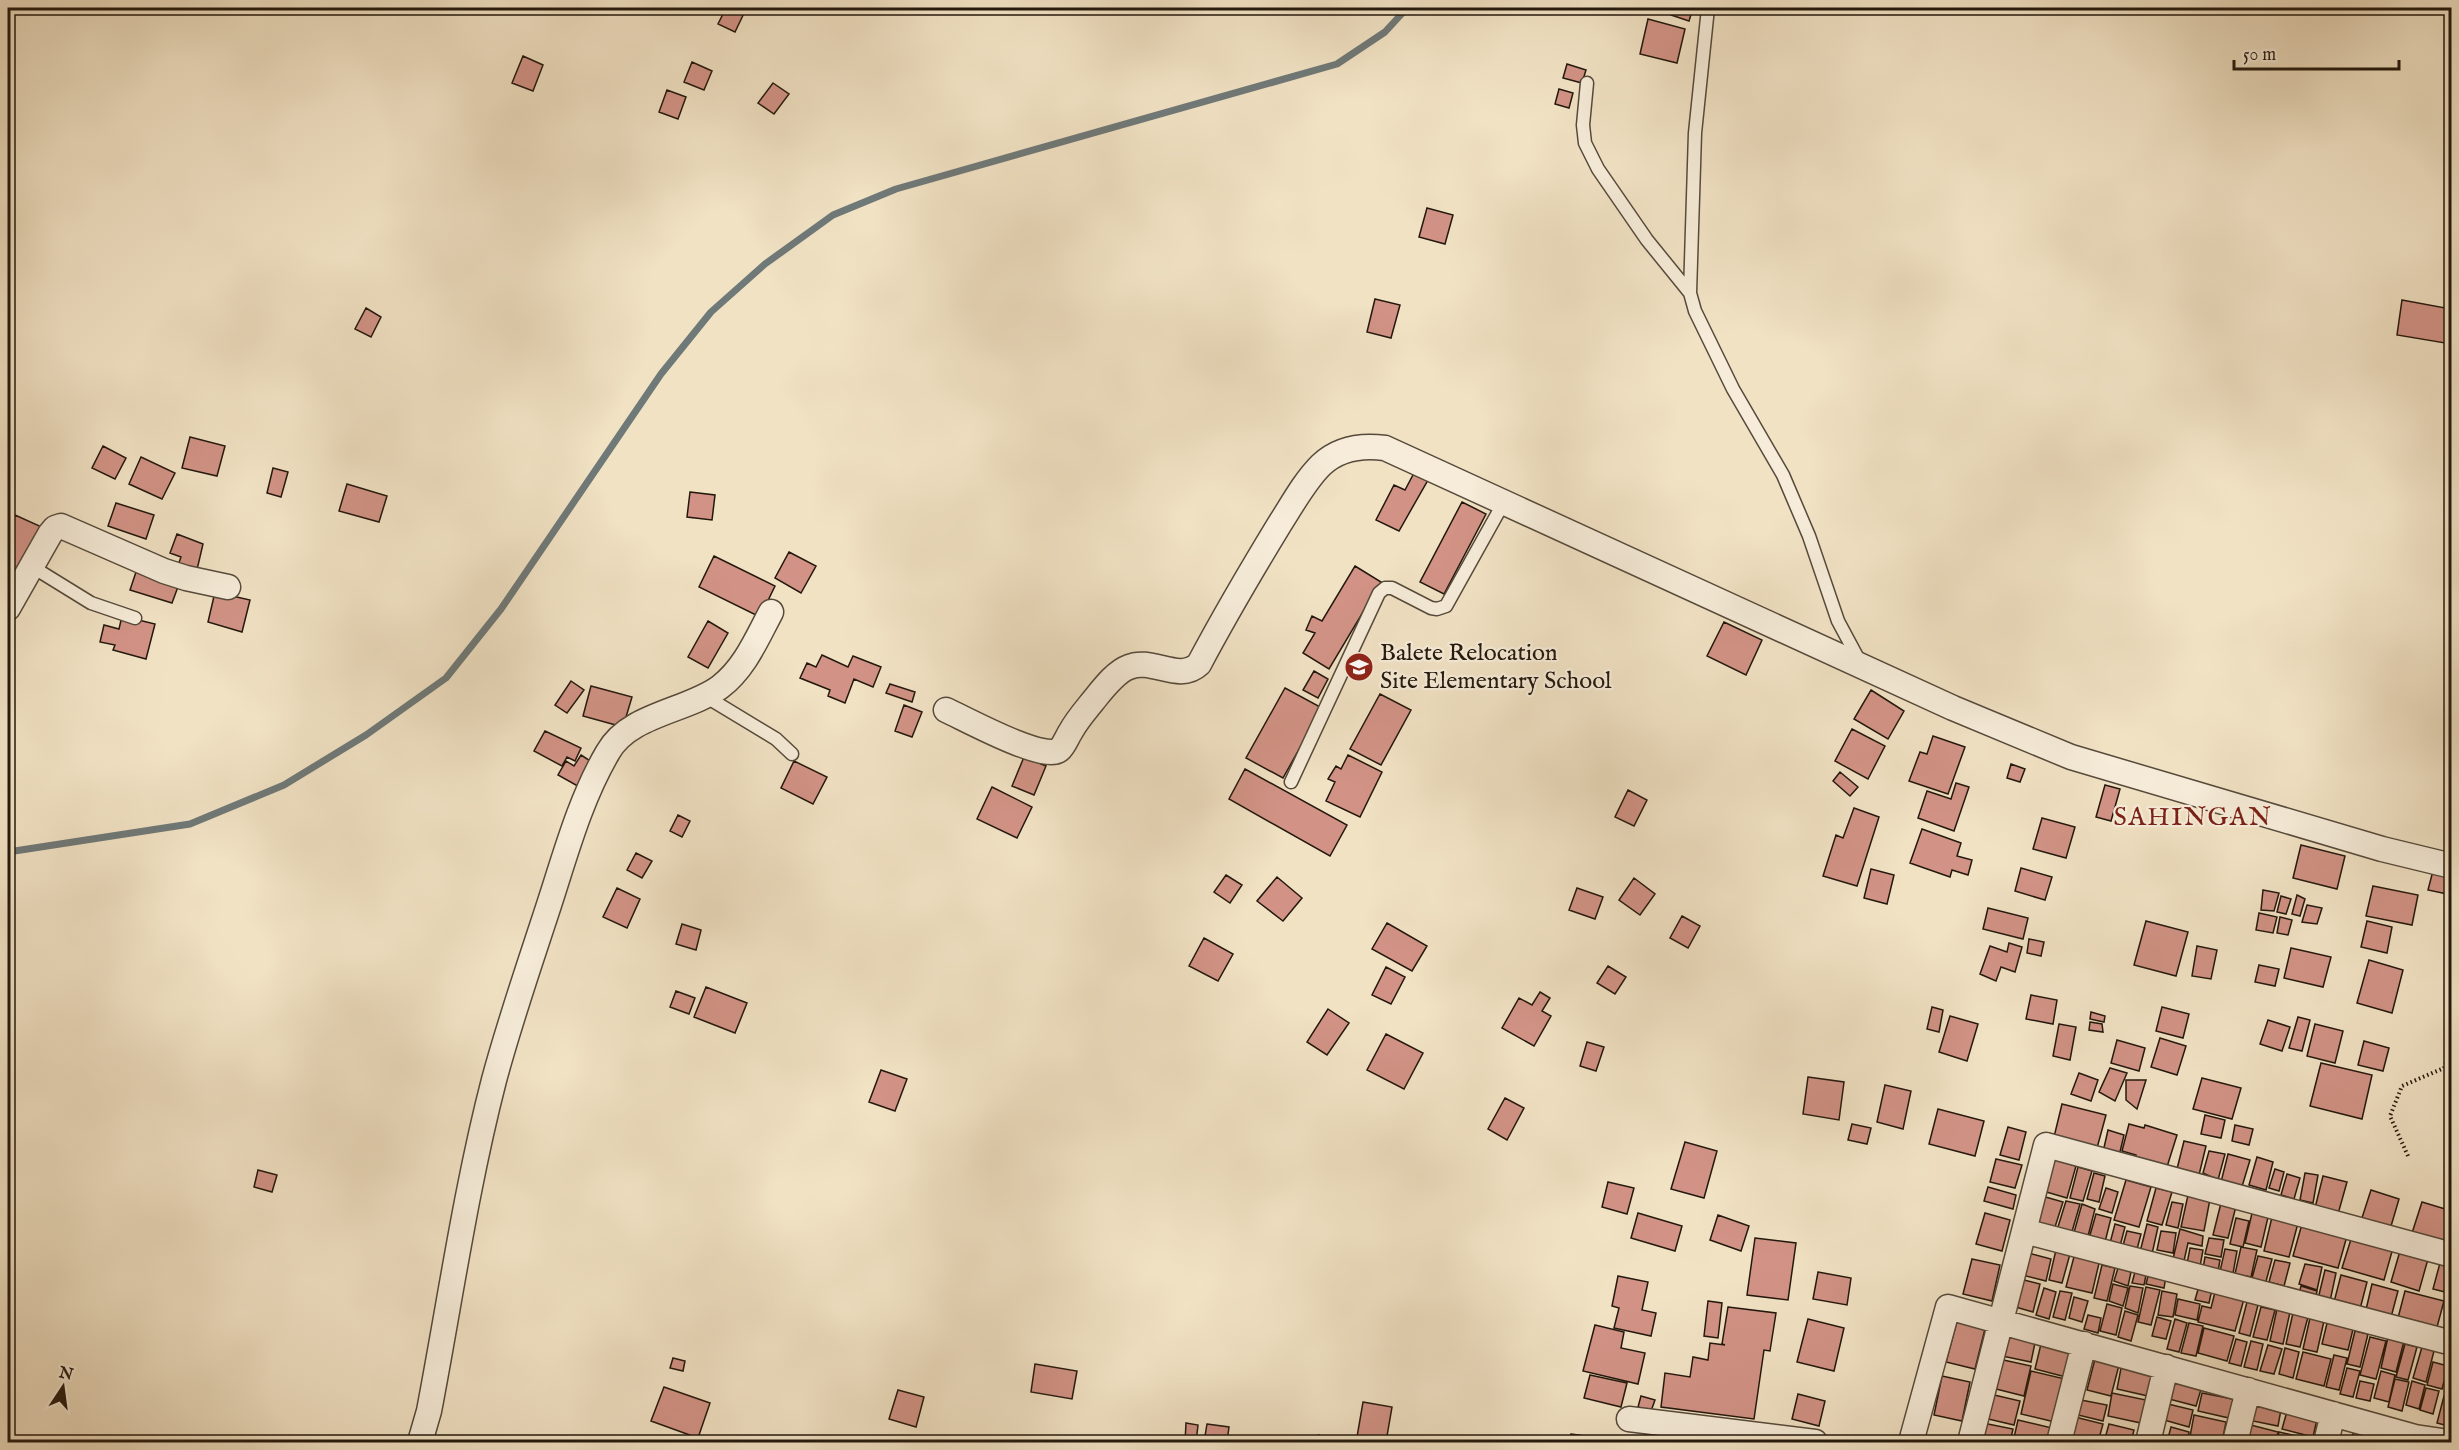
<svg xmlns="http://www.w3.org/2000/svg" width="2459" height="1450" font-family="'IM FELL English',serif">
<rect width="100%" height="100%" fill="#f1e2c4"/>
<filter id="stains"><feTurbulence type="fractalNoise" baseFrequency=".00333" numOctaves="4"/><feColorMatrix values="0 0 0 0 .2 0 0 0 0 .09 0 0 0 0 .02 0 0 0 .5 -.17"/></filter>
<radialGradient id="worn" r=".72"><stop offset=".6" stop-color="#630" stop-opacity="0"/><stop offset="1" stop-color="#630" stop-opacity=".3"/></radialGradient>
<g fill="none" stroke-linecap="round" stroke-linejoin="round">
<path stroke="#6f7978" stroke-width="7" d="M8 852 190 824 284 785 366 735 446 678 501 609 661 374 711 312 765 264 833 215 896 189 1337 64 1385 32 1407 8"/>
</g>
<path fill="#d29386" stroke="#23180d" stroke-width="1.5" d="M726 8H739L745 11 735 32 718 24Z
M1673 8H1693L1689 21 1671 15Z
M1648 19 1685 29 1677 63 1640 54Z
M523 56 543 65 533 91 512 83Z
M692 62 712 71 704 90 684 82Z
M1567 64 1586 70 1582 83 1563 78Z
M773 83 789 94 774 114 758 103Z
M1559 89 1573 93 1569 108 1555 104Z
M667 90 686 97 678 119 659 112Z
M1427 208 1453 215 1445 244 1419 237Z
M1375 299 1400 305 1391 338 1367 332Z
M2402 300 2451 309 2445 343 2397 335Z
M366 308 381 317 371 337 355 329Z
M190 437 225 446 217 476 182 468Z
M103 446 126 458 115 479 92 468Z
M141 457 175 473 162 499 129 484Z
M273 468 288 472 281 497 267 493Z
M1414 473 1428 480 1399 531 1376 520 1394 485 1405 490Z
M347 484 387 496 379 522 339 511Z
M690 492 715 495 712 520 687 517Z
M1462 502 1486 514 1444 594 1420 582Z
M116 503 154 515 146 539 108 526Z
M15 515 44 528 20 580 8 575V532Z
M177 534 203 544 196 574 177 568 181 557 170 553Z
M789 552 816 566 801 593 775 578Z
M714 556 775 586 760 617 699 587Z
M1355 566 1381 582 1329 669 1303 653 1315 633 1306 630 1312 616 1322 621Z
M137 569 179 584 172 603 130 590Z
M215 592 250 600 242 632 208 622Z
M122 616 155 624 146 659 113 650 115 645 100 642 104 625 119 629Z
M708 621 728 633 708 668 688 657Z
M1724 622 1762 640 1746 675 1707 656Z
M822 655 848 667 853 656 881 667 873 687 854 679 845 703 828 696 830 690 800 678 807 663 816 667Z
M1314 671 1328 679 1318 698 1303 690Z
M571 681 584 690 567 713 555 705Z
M890 684 915 692 912 702 886 693Z
M591 686 632 697 623 727 583 716Z
M1285 688 1322 708 1283 778 1246 758Z
M1871 690 1904 711 1888 739 1854 719Z
M1380 694 1411 710 1381 765 1350 749Z
M904 705 922 712 912 737 895 731Z
M1852 729 1885 746 1868 779 1835 761Z
M545 731 581 748 575 761 567 757 562 766 534 751Z
M1933 736 1965 747 1948 794 1909 781 1920 752 1927 754Z
M581 755 598 766 583 789 558 775 566 761 574 766Z
M1348 755 1382 772 1360 817 1326 801 1335 782 1328 779 1336 766 1341 769Z
M1024 757 1046 766 1034 795 1012 786Z
M794 761 827 777 813 804 781 788Z
M2011 764 2025 769 2020 782 2007 778Z
M1245 769 1347 825 1330 856 1229 799Z
M1840 772 1858 787 1850 796 1833 781Z
M1956 783 1969 787 1954 831 1918 818 1927 791 1951 799Z
M2105 785 2120 789 2111 821 2096 817Z
M992 787 1032 807 1017 838 977 819Z
M1628 790 1647 800 1634 826 1615 817Z
M1854 808 1879 817 1857 886 1823 876 1836 835 1843 838Z
M678 815 690 821 682 837 670 831Z
M2042 818 2075 827 2066 858 2033 849Z
M1922 829 1961 843 1957 856 1972 860 1968 875 1952 870 1950 877 1910 863Z
M2301 845 2345 856 2337 889 2293 878Z
M636 853 652 861 642 878 627 870Z
M2435 863 2452 867V895L2428 890Z
M2021 868 2052 877 2045 900 2015 891Z
M1871 869 1894 875 1887 904 1864 898Z
M1226 875 1242 885 1230 903 1214 892Z
M1277 877 1302 898 1283 921 1257 901Z
M1634 878 1655 894 1640 915 1619 900Z
M2373 886 2418 895 2412 925 2366 916Z
M617 888 640 899 627 928 603 917Z
M1577 888 1603 897 1595 919 1569 910Z
M2263 890 2279 893 2274 911 2261 910Z
M2297 895 2305 899 2300 916 2292 914Z
M2281 896 2291 899 2286 914 2277 912Z
M2307 905 2322 908 2317 924 2302 922Z
M1988 908 2028 918 2023 939 1983 929Z
M2259 913 2277 917 2273 933 2256 930Z
M1682 916 1700 926 1688 948 1670 938Z
M2280 917 2292 920 2288 935 2277 933Z
M2146 921 2188 932 2176 976 2134 965Z
M2367 921 2392 927 2387 953 2361 947Z
M1387 923 1427 946 1412 971 1372 949Z
M682 924 701 930 696 950 676 944Z
M1204 938 1233 954 1218 981 1189 966Z
M2029 939 2044 942 2041 956 2027 953Z
M2009 943 2022 947 2015 972 2001 967 1996 981 1980 974 1990 946 2007 952Z
M2197 946 2217 950 2211 979 2192 976Z
M2291 948 2331 957 2323 987 2284 978Z
M2369 960 2403 970 2392 1013 2357 1003Z
M2259 965 2279 969 2275 986 2255 982Z
M1608 966 1626 977 1615 994 1597 983Z
M1386 967 1405 977 1391 1004 1372 995Z
M706 987 747 1003 735 1033 694 1017Z
M676 991 695 998 689 1014 670 1007Z
M1540 992 1550 998 1542 1011 1551 1016 1534 1046 1502 1028 1519 998 1532 1005Z
M2031 995 2057 1000 2053 1024 2026 1019Z
M1932 1007 1943 1010 1939 1032 1927 1029Z
M2162 1007 2189 1014 2183 1038 2156 1031Z
M1328 1009 1349 1023 1327 1055 1307 1042Z
M2091 1012 2105 1016 2104 1022 2090 1019Z
M1950 1016 1978 1024 1967 1061 1939 1052Z
M2298 1017 2310 1020 2302 1051 2289 1048Z
M2268 1020 2290 1027 2282 1051 2260 1044Z
M2090 1022 2102 1024 2103 1032 2089 1030Z
M2059 1024 2076 1027 2070 1060 2053 1056Z
M2315 1024 2343 1031 2335 1063 2307 1056Z
M1386 1034 1423 1053 1404 1089 1367 1070Z
M2160 1038 2186 1046 2177 1075 2151 1067Z
M2117 1040 2145 1048 2139 1071 2111 1063Z
M2364 1041 2389 1048 2383 1071 2358 1065Z
M1587 1042 1604 1047 1596 1071 1580 1066Z
M2321 1063 2372 1075 2362 1119 2310 1106Z
M2110 1068 2127 1073 2115 1101 2099 1092Z
M881 1070 907 1079 895 1111 869 1102Z
M2079 1073 2098 1080 2091 1101 2071 1094Z
M1808 1077 1844 1082 1839 1120 1803 1114Z
M2202 1078 2241 1088 2232 1119 2193 1109Z
M2126 1080H2146L2137 1109 2126 1100Z
M1885 1085 1911 1091 1903 1129 1877 1122Z
M1505 1098 1524 1108 1507 1140 1488 1129Z
M2062 1104 2106 1115 2097 1148 2054 1137Z
M1938 1109 1984 1121 1975 1156 1929 1144Z
M2205 1115 2225 1120 2221 1138 2201 1134Z
M1852 1124 1871 1128 1867 1144 1848 1140Z
M2129 1124 2144 1128 2145 1125 2177 1135 2166 1170 2135 1161 2136 1155 2122 1151Z
M2235 1125 2253 1129 2249 1145 2232 1141Z
M2008 1127 2026 1132 2019 1160 2000 1155Z
M2108 1130 2124 1135 2119 1156 2103 1152Z
M2184 1141 2206 1146 2199 1175 2177 1169Z
M1685 1142 1717 1151 1704 1198 1671 1189Z
M2209 1151 2225 1154 2218 1180 2203 1173Z
M2228 1154 2250 1160 2241 1190 2221 1182Z
M2257 1157 2273 1162 2266 1190 2249 1185Z
M1996 1159 2022 1165 2015 1188 1990 1182Z
M2052 1159 2076 1166 2067 1198 2043 1191Z
M2078 1167 2092 1171 2083 1201 2070 1198Z
M2275 1169 2284 1172 2279 1191 2269 1188Z
M258 1170 277 1175 272 1192 254 1187Z
M2094 1173 2105 1176 2099 1202 2087 1199Z
M2305 1173 2318 1175 2313 1203 2300 1200Z
M2287 1174 2300 1178 2294 1199 2281 1195Z
M2323 1176 2347 1182 2338 1214 2315 1208Z
M2126 1180 2151 1187 2139 1227 2114 1220Z
M1608 1182 1634 1188 1627 1214 1602 1207Z
M1988 1187 2016 1195 2013 1209 1984 1201Z
M2106 1188 2118 1192 2112 1213 2099 1209Z
M2156 1188 2172 1192 2162 1225 2147 1221Z
M2371 1190 2399 1199 2389 1233 2360 1224Z
M2188 1195 2210 1199 2204 1231 2181 1227Z
M2042 1196 2063 1202 2054 1230 2033 1224Z
M2066 1201 2080 1204 2071 1235 2057 1230Z
M2172 1202 2183 1204 2178 1228 2166 1225Z
M2422 1202 2452 1211V1245L2412 1233Z
M2221 1203 2236 1206 2228 1238 2213 1235Z
M2082 1204 2095 1209 2087 1240 2073 1236Z
M2253 1209 2269 1213 2261 1247 2245 1243Z
M1638 1213 1682 1226 1675 1251 1631 1238Z
M1985 1213 2010 1220 2002 1251 1976 1244Z
M2096 1214 2111 1218 2104 1246 2088 1242Z
M1718 1215 1749 1226 1741 1251 1710 1240Z
M2272 1217 2298 1223 2289 1257 2264 1251Z
M2236 1218 2249 1221 2243 1247 2230 1244Z
M2115 1224 2125 1227 2120 1246 2110 1243Z
M2147 1224 2158 1227 2152 1254 2140 1252Z
M2302 1224 2347 1236 2338 1268 2293 1256Z
M2180 1229 2203 1236 2202 1246 2188 1243 2184 1261 2173 1259Z
M2127 1231 2141 1234 2136 1253 2122 1249Z
M2161 1231 2176 1233 2173 1253 2157 1250Z
M2352 1236 2393 1248 2384 1280 2342 1268Z
M1755 1238 1796 1243 1788 1300 1747 1295Z
M2209 1238 2224 1240 2221 1257 2205 1254Z
M2241 1247 2257 1250 2251 1277 2235 1274Z
M2190 1248 2203 1250 2199 1272 2186 1269Z
M2225 1249 2237 1251 2232 1279 2219 1276Z
M2056 1250 2070 1254 2062 1283 2049 1280Z
M2400 1251 2428 1259 2419 1291 2391 1282Z
M2028 1253 2051 1259 2046 1281 2022 1275Z
M2075 1253 2100 1259 2092 1293 2066 1287Z
M2258 1256 2272 1259 2265 1285 2251 1282Z
M2205 1257 2220 1260 2217 1277 2202 1274Z
M1972 1259 2000 1265 1992 1301 1963 1294Z
M2275 1260 2290 1263 2284 1286 2269 1282Z
M2440 1263 2452 1265 2449 1293 2433 1289Z
M2305 1264 2322 1267 2317 1290 2299 1284Z
M2102 1265 2115 1268 2107 1301 2094 1298Z
M2118 1268 2131 1272 2128 1286 2114 1281Z
M2325 1270 2336 1273 2329 1306 2317 1303Z
M1818 1272 1851 1278 1847 1305 1813 1299Z
M2135 1272 2146 1275 2144 1285 2132 1283Z
M2149 1272 2166 1276 2164 1288 2146 1284Z
M2341 1275 2367 1282 2359 1313 2333 1306Z
M1618 1276 1648 1282 1642 1310 1656 1313 1651 1336 1614 1328 1619 1308 1612 1306Z
M2020 1279 2040 1284 2033 1312 2012 1306Z
M2113 1284 2128 1288 2123 1306 2109 1301Z
M2372 1284 2398 1291 2390 1321 2365 1314Z
M2130 1286 2143 1288 2138 1313 2125 1308Z
M2199 1286 2212 1289 2209 1303 2195 1300Z
M2301 1286 2317 1291 2315 1302 2298 1298Z
M2146 1287 2160 1290 2151 1325 2138 1322Z
M2044 1288 2056 1292 2049 1319 2036 1315Z
M2060 1291 2072 1293 2065 1320 2053 1317Z
M2162 1291 2177 1294 2173 1317 2158 1315Z
M2405 1291 2444 1301 2437 1327 2398 1318Z
M2215 1292 2244 1299 2235 1331 2198 1322 2202 1306 2211 1308Z
M2074 1297 2088 1301 2082 1322 2069 1318Z
M2178 1299 2200 1304 2197 1320 2175 1315Z
M1708 1301 1722 1303 1718 1338 1704 1336Z
M2247 1302 2258 1305 2250 1336 2239 1333Z
M2107 1304 2122 1308 2116 1335 2100 1331Z
M2449 1305H2452V1331L2444 1329Z
M1728 1307 1776 1313 1770 1351 1764 1350 1754 1419 1661 1407 1665 1373 1690 1377 1693 1357 1708 1360 1710 1343 1725 1345 1722 1344Z
M2261 1307 2275 1310 2267 1340 2253 1337Z
M2277 1309 2290 1312 2283 1344 2270 1341Z
M2125 1311 2138 1315 2131 1341 2118 1337Z
M2293 1313 2308 1317 2300 1347 2286 1344Z
M2088 1315 2101 1318 2098 1333 2084 1329Z
M2157 1317 2171 1321 2166 1339 2152 1336Z
M2310 1318 2324 1321 2317 1352 2303 1349Z
M1808 1319 1844 1328 1834 1371 1797 1362Z
M2175 1319 2187 1323 2179 1352 2167 1349Z
M2328 1319 2354 1325 2348 1350 2322 1344Z
M1957 1321 1985 1329 1975 1369 1946 1362Z
M2189 1323 2203 1326 2196 1356 2181 1353Z
M1595 1325 1624 1332 1621 1348 1645 1353 1638 1384 1583 1371Z
M2204 1328 2234 1336 2227 1361 2198 1353Z
M2355 1331 2368 1334 2360 1367 2347 1364Z
M2008 1332 2036 1338 2031 1362 2002 1356Z
M2370 1337 2386 1341 2376 1379 2360 1375Z
M2388 1337 2404 1341 2396 1372 2381 1368Z
M2236 1339 2247 1342 2241 1366 2229 1363Z
M2251 1341 2263 1344 2257 1370 2244 1367Z
M2041 1344 2073 1352 2066 1377 2035 1369Z
M2405 1344 2417 1347 2408 1380 2396 1377Z
M2268 1345 2282 1349 2274 1374 2260 1371Z
M2422 1347 2434 1351 2426 1382 2413 1378Z
M2285 1348 2299 1352 2293 1378 2279 1374Z
M2303 1352 2331 1359 2324 1386 2296 1379Z
M2334 1355 2347 1358 2339 1390 2326 1387Z
M673 1358 685 1361 683 1371 670 1368Z
M1999 1359 2031 1366 2024 1396 1992 1388Z
M2095 1359 2119 1365 2111 1396 2087 1390Z
M2433 1362 2448 1366 2442 1389 2427 1385Z
M2122 1363 2153 1370 2148 1396 2117 1389Z
M2452 1363V1389L2445 1388Z
M1035 1364 1077 1371 1072 1399 1031 1392Z
M2347 1368 2360 1371 2353 1397 2340 1394Z
M2031 1371 2065 1379 2055 1422 2021 1414Z
M2381 1371 2395 1375 2389 1402 2374 1398Z
M1590 1375 1627 1383 1621 1407 1584 1398Z
M1942 1376 1970 1382 1962 1421 1934 1415Z
M2174 1378 2202 1386 2196 1406 2169 1399Z
M2395 1379 2409 1382 2402 1411 2388 1407Z
M2360 1381 2374 1384 2370 1401 2356 1398Z
M2412 1381 2425 1385 2419 1409 2406 1405Z
M664 1387 710 1403 698 1438 651 1421Z
M2426 1388 2439 1391 2433 1414 2420 1410Z
M898 1390 924 1397 916 1427 889 1419Z
M2112 1393 2146 1400 2141 1423 2108 1416Z
M2202 1393 2233 1399 2229 1418 2198 1411Z
M1798 1394 1825 1401 1819 1426 1792 1419Z
M1990 1394 2020 1401 2014 1425 1984 1418Z
M1641 1396 1655 1400 1651 1411 1638 1407Z
M2444 1396 2452 1398V1427L2437 1423Z
M2252 1398 2282 1404 2278 1426 2248 1420Z
M2081 1400 2107 1405 2103 1421 2078 1415Z
M1363 1402 1392 1407 1386 1442 1357 1437Z
M2168 1404 2193 1410 2189 1427 2164 1420Z
M2288 1408 2318 1415 2313 1437 2282 1429Z
M2194 1415 2226 1422 2222 1442H2189Z
M2071 1416 2103 1424 2098 1442H2064Z
M2018 1420 2052 1428 2049 1442H2013Z
M1186 1423 1198 1425 1196 1442H1185Z
M1983 1423 2013 1429 2010 1442 1980 1436Z
M1207 1424 1229 1427 1227 1442H1204Z
M2109 1424 2134 1430 2131 1442H2104Z
M2247 1424 2278 1432 2276 1442H2243Z
M2171 1427 2189 1432 2187 1442H2167Z
M1646 1430 1689 1439 1688 1442H1643Z
M2354 1431 2367 1433 2364 1442H2350Z
M2371 1431 2398 1442H2368Z
M2279 1432 2314 1440V1442H2277Z
M1571 1434 1606 1439V1442H1571Z
M1318 1435 1344 1442H1316Z
M1929 1436 1956 1441 1927 1442Z"/>
<g fill="none" stroke-linecap="round" stroke-linejoin="round">
<g stroke="#564a3b" stroke-width="15">
<path id="service" d="M1708 8 1695 133 1690 293 1695 311 1733 389 1783 475 1809 536 1838 621 1860 662
M1587 83 1583 125 1585 143 1598 169 1647 240 1690 293
M31 566 91 603 135 618
M705 696 776 739 792 754
M1291 782 1379 593 1385 588H1392L1431 608 1437 609 1446 606 1504 502"/>
</g>
<g stroke="#564a3b" stroke-width="27">
<path id="minor" d="M8 608 50 534 55 528 61 526 164 571 186 578 228 587
M946 710C964 718 1044 762 1059 750 1064 746 1067 737 1071 731 1077 720 1085 711 1093 701 1102 690 1115 672 1129 667 1152 657 1179 683 1199 664 1224 617 1251 571 1279 525 1292 505 1304 482 1321 465 1339 448 1362 445 1385 448L1953 708 2071 757 2382 849 2452 866
M2024 1231 2452 1343
M1629 1419 1815 1442
M420 1442 429 1411C450 1301 466 1188 494 1080 509 1024 528 969 546 914 564 860 579 801 608 752 629 714 688 711 720 687 745 668 757 638 771 612
M1911 1442 1948 1307 2415 1437 2449 1442
M1970 1442 2046 1145 2452 1255
M2059 1442 2084 1344
M2148 1442 2166 1367
M2235 1442 2248 1390
M2326 1442 2333 1414"/>
</g>
<path stroke="#23180d" stroke-width="4" stroke-dasharray="1.5 3" stroke-linecap="butt" d="M2408 1156 2390 1116 2402 1086 2444 1068 2452 1043"/>
<use href="#service" stroke="#f6ecd9" stroke-width="12"/>
<use href="#minor" stroke="#f6ecd9" stroke-width="24"/>
</g>
<defs>
<g id="school-disc" transform="scale(1.5)"><circle r="9.5" fill="#8f2418" stroke="#f6ecd9"/><path d="M0-5L7-2L0 1L-7-2ZM-4 1L0 2.5L4 1V4Q0 6-4 4Z" fill="#fff"/></g>
</defs>
<g fill-rule="evenodd">
<use href="#school-disc" x="1359" y="667"/>
</g>
<g text-anchor="middle" dominant-baseline="central" stroke-width="4.5" stroke-linejoin="round" paint-order="stroke">
<g font-size="24" fill="#23180d" stroke="#f6ecd9" text-anchor="start">
<text x="1380" y="653">Balete Relocation<tspan x="1380" dy="28">Site Elementary School</tspan></text>
</g>
<g font-size="26" letter-spacing="1.5" fill="#7a1f14" stroke="#f6ecd9">
<text x="2193" y="817">SAHINGAN</text>
</g>
</g>
<rect width="2459" height="1450" fill="none" stroke="#f1e2c4" stroke-width="30"/>
<rect x="9" y="9" width="2441" height="1432" fill="none" stroke="#23180d" stroke-width="3"/>
<rect x="15" y="15" width="2429" height="1420" fill="none" stroke="#23180d" stroke-width="1.5"/>
<g transform="translate(63 1387) rotate(13)" stroke="#f6ecd9" stroke-width="4.5" paint-order="stroke">
<path d="M0-4.5L10 22L0 15L-10 22Z" fill="#23180d"/>
<text y="-9" font-size="16" font-weight="bold" text-anchor="middle" fill="#23180d">N</text>
</g>
<path d="M2234 60v9h165v-9" fill="none" stroke="#23180d" stroke-width="3"/>
<text x="2243" y="60" font-size="18" fill="#23180d" stroke="#f6ecd9" stroke-width="4.5" paint-order="stroke">50 m</text>
<rect width="100%" height="100%" filter="url(#stains)"/>
<rect width="100%" height="100%" fill="url(#worn)"/>
</svg>
